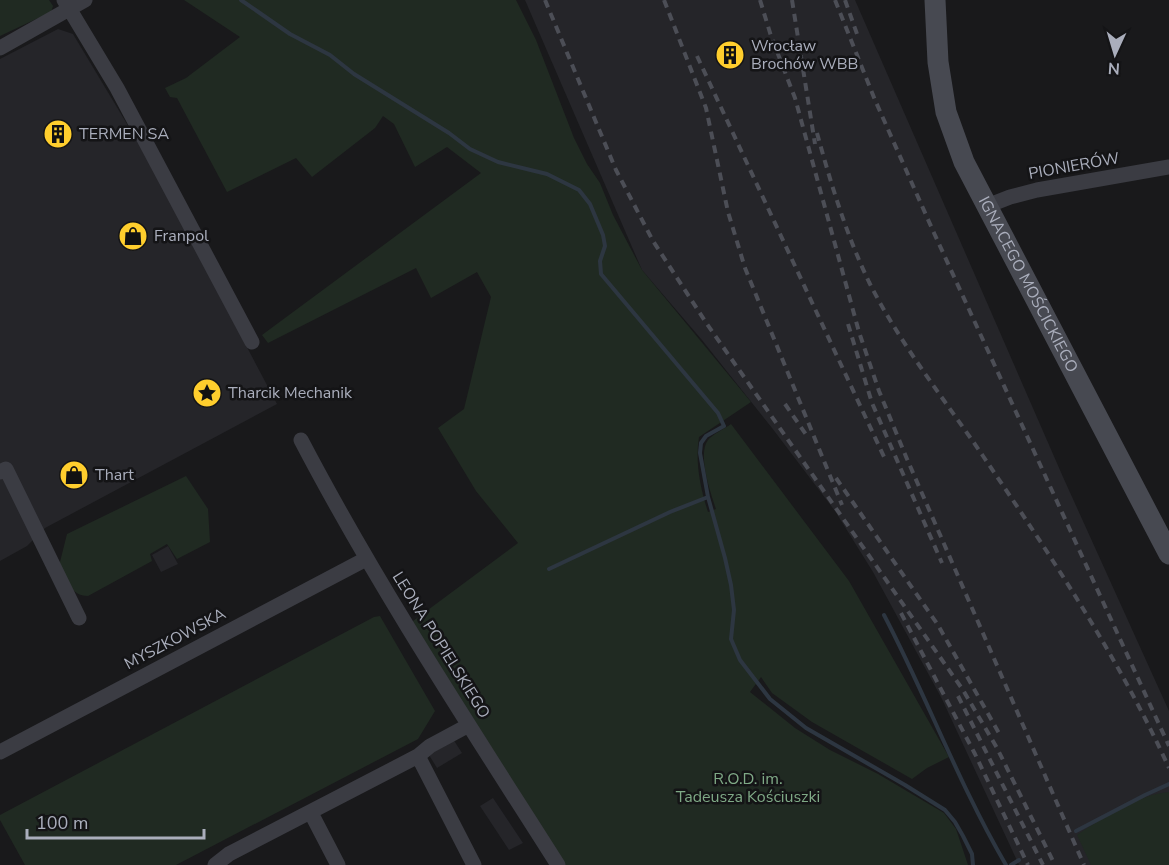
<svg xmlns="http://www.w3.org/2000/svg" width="1169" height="865" font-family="'Nunito Sans',sans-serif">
<rect width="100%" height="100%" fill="#19191b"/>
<path fill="#252529" d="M525 0H855L1063 477 1169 711V865H1019L942 699 873 572 835 511 772 428 702 340 642 270Z
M58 29 73 34 145 154 277 404 45 528 27 546 0 561V59Z
M168 546 178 564 161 572 152 555Z
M453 739 462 753 437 768 429 755Z
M493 798 523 843 509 850 480 806Z"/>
<path fill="#202a22" d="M0 0H49L53 6 51 12 0 36Z
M184 0H516L536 40 574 138 587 164 600 183 613 215 642 270 751 402 699 437C695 462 700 487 708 512L716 509C711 494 697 454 708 440 713 434 724 429 731 424L849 581 949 757 927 768 912 779 812 722 772 693 761 677 750 692 795 728 830 750 878 774 944 813 956 829 968 865H563L409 624 518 543 476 491 438 428 464 409 491 297 477 272 431 298 416 268 268 343 262 335 481 173 447 147 415 167 394 124 383 116 375 128 312 177 296 158 227 192 177 98 170 97 165 88 186 78 240 37Z
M186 476 208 509 210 542 177 559 167 544 150 554 152 561 88 596C71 596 66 580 59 566L67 534Z
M380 616 435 711 418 739 176 865H25L0 820V815L374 617Z
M1169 792V865H1091L1077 835C1102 818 1139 794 1169 792Z"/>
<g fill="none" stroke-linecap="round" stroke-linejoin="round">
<path stroke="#2d3641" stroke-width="4" d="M241 0 290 34 330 55 354 74 449 133 470 149 498 162 547 174 579 190 590 204 603 235 605 246 600 261 601 274 718 413 724 426 706 436 701 443 700 453 708 497 725 558 731 585 734 610 731 639 740 660 770 699 806 728 905 785 945 810 955 822 963 836 972 854 973 865
M549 569 670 512 708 497
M884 615C927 697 959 785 1006 865
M1076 831 1145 795 1169 784
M1011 865 1019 860"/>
<path stroke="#3b3c43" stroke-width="15" d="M64 0 117 88 252 342
M0 48 85 0
M987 206 1010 197 1037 190 1169 167
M301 440C378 587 469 725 558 865
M0 472 6 469 79 618
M0 752 366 559
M418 756 474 865
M311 813 338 865
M215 865 229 854 418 756 430 746 469 725"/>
<path stroke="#474951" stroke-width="21" id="s1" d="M935 0 938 62 946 112 964 162 1169 554"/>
<path stroke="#4c4e56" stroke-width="4" stroke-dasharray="8 6" stroke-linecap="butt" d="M545 0 616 170 653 241 707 324 963 690 997 748 1055 865
M664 0 706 108 728 212 745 268 842 505
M760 0 771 36 795 98 859 332 879 391 907 459 1084 865
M792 0 815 144
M835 0 875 100 934 233 1169 746
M845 0 857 34
M697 56 886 461
M817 133C831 184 846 234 869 282 900 344 945 400 983 456 1051 556 1119 658 1169 768
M848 324 872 403 942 563
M785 404 807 436
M836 478 938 625 1000 735
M901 613 975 754 1028 865
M958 696 1043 865"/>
</g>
<defs>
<g id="building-disc" transform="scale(1.5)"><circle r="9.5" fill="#ffce2d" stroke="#141416"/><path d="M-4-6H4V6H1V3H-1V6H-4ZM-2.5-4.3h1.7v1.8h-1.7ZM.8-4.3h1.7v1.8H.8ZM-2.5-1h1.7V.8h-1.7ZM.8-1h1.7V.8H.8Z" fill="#111"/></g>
<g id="shop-disc" transform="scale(1.5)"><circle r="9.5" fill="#ffce2d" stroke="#141416"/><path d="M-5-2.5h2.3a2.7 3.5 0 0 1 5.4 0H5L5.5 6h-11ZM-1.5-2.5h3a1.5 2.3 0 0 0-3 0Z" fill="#111"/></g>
<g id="sight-disc" transform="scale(1.5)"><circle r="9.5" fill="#ffce2d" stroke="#141416"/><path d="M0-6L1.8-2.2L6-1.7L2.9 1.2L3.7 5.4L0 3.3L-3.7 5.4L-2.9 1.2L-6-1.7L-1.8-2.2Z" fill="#111"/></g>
</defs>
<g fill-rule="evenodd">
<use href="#building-disc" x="730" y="55"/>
<use href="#building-disc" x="58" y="134"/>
<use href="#shop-disc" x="133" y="236"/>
<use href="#sight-disc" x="207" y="393"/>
<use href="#shop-disc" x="74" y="475"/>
</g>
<g text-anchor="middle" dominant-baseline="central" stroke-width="5" stroke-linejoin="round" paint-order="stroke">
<g font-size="16" fill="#aaaebc" stroke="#141416" text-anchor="start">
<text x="751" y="46">Wrocław<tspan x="751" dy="18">Brochów WBB</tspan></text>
<text x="79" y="134">TERMEN SA</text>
<text x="154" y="236">Franpol</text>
<text x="228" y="393">Tharcik Mechanik</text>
<text x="95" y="475">Thart</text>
</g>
<g font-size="16" fill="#aaaebc" stroke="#141416">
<text transform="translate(1074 166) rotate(-10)">PIONIERÓW</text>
<text stroke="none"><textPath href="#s1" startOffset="304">IGNACEGO MOŚCICKIEGO</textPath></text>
<text transform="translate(175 639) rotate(-28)">MYSZKOWSKA</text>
<text transform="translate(441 645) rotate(58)">LEONA POPIELSKIEGO</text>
</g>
<g font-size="16" fill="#7fa986" stroke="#141416">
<text x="748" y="779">R.O.D. im.<tspan x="748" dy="18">Tadeusza Kościuszki</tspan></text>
</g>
</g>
<g transform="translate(1115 54) rotate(184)" stroke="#141416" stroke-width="4.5" paint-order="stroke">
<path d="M0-4.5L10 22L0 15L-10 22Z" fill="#aaaebc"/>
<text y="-9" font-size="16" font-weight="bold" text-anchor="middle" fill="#aaaebc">N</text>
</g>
<path d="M27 829v9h177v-9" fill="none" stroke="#aaaebc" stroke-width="3"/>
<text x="36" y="829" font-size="18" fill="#aaaebc" stroke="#141416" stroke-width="4.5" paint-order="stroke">100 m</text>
</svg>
